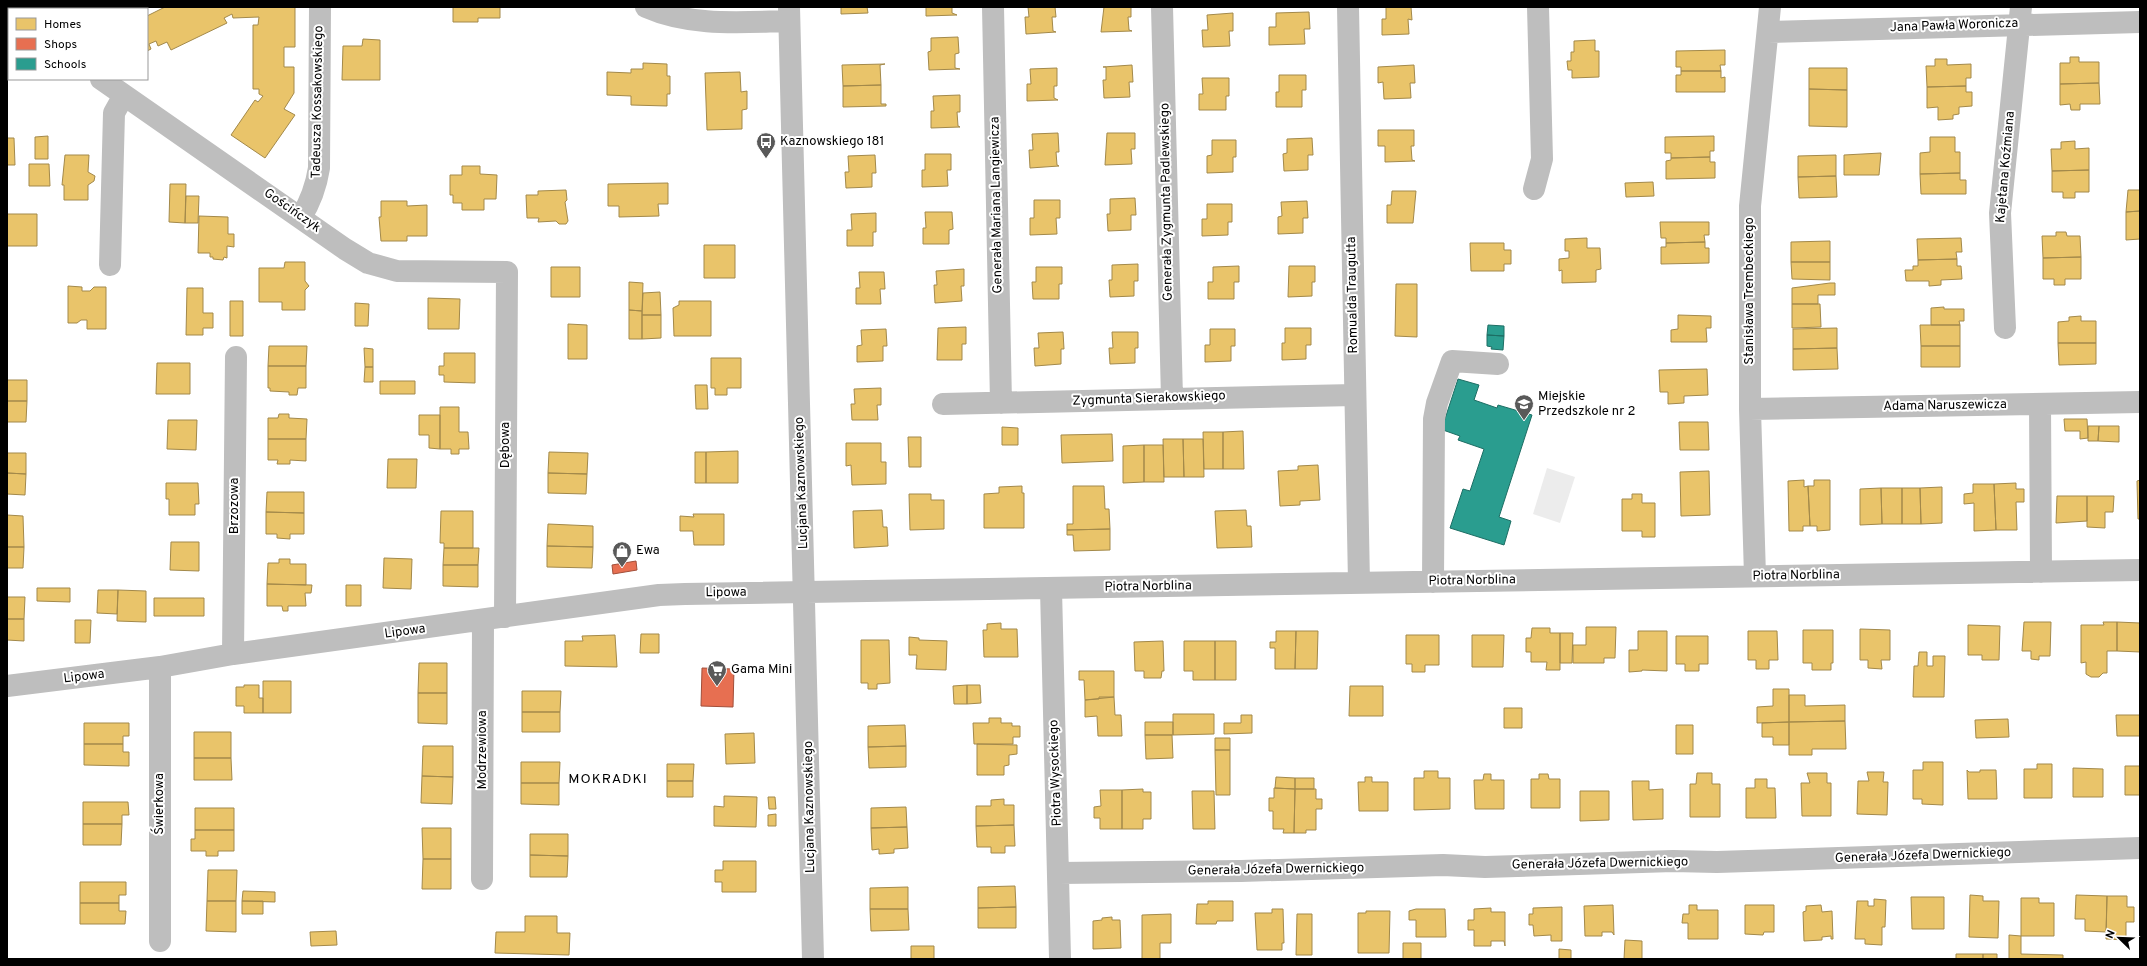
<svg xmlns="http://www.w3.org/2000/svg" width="2147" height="966" font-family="Overpass,sans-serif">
<rect width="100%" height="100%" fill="#fff"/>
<path fill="#ececec" d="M1547 468 1575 477 1560 523 1533 514Z"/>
<path fill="#e9c46a" stroke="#a3894a" d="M165 7H295V47H284V67H294V93L284 109 295 115 265 158 231 135 255 100 258 102 263 96 259 94V89H253V25H258L259 17 233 18 232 14 224 18 227 23 171 50 167 42 158 46 156 41 149 44 151 49 147 51V16Z
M453 7H500V18H478V22H453Z
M841 7H867L868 13 841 14Z
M926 7H952V13L957 15 926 16Z
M1028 7H1055L1056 17H1052L1053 31 1056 32 1026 34 1025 17H1029Z
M1104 7H1131V17H1128L1129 30 1132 31 1101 32Z
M1386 7H1411L1412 20 1408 19 1409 34 1382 35V19H1386Z
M1309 12 1310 29H1304L1305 44 1269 45V27H1276V13Z
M1233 13V31H1229L1230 46 1203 47 1202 30H1208L1207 15Z
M958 37 959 53 955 54V68L960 69 929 70 928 52 931 51V38Z
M363 39 380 40V80H342L343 46H362Z
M1595 40V51H1599V77L1572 78V70H1568L1567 61H1571V52H1574V41Z
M1725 50V65H1720L1721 71H1681V67H1676V51Z
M2070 57H2079V62H2099V83L2060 84V63H2070Z
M1935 59H1947V65L1971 64V78H1966V86L1927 87 1926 66H1935Z
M643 63 667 64V76H670V94H667V106L631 105V96L607 95V72L631 73V69H643Z
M885 64 880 65 881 85 843 86 842 65Z
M1132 65 1133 82H1129L1130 97 1104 98 1103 80H1106V67H1103Z
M1414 65 1415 83H1410L1411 98 1384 99 1383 82 1378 83V67Z
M1057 68V86H1054V98L1058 100 1027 101V84H1031L1030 69Z
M1809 68H1847V90L1809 89Z
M1681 71H1721V78L1725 77V92H1676V75H1681Z
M740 72 741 92 747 91V109L742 110V129L707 130 705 73Z
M1279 75H1306V90H1302V107H1276V92H1279Z
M1202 78H1229V96H1226V110H1199V94H1203Z
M2099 83 2100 104H2080V110H2071L2070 104 2060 105V84Z
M881 85V104H886V106L843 107V86Z
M1966 86V92H1972V106L1959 107V114L1953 115V119L1938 120V107L1927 108V87Z
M1809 89 1847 90V127L1809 126Z
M960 95V112H957L958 126 960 127 931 128V111H934L933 96Z
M1378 130H1414V146H1411L1412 160 1415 161 1385 162V146H1378Z
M1058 133 1059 152H1056L1057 165 1059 166 1030 168 1029 150H1033L1032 134Z
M1107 133H1135V149H1131L1132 164 1105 165Z
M48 136V159H35V137Z
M1714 136V151H1710V157L1671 158V153H1665V137Z
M1930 137H1955V152H1960V173L1920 174V153L1930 152Z
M7 138H14L15 165H7V189Z
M1312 138 1313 155H1308V170L1284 171 1283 154 1287 153V139Z
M1212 140H1236V157H1233V172L1207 173V156L1212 155Z
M2075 141V149L2089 148V170L2052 171 2051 149H2061V142Z
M1881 153 1879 175H1844V155Z
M925 154H951V170H947L948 186 922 187V170H925Z
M65 155H89L88 172 95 176 94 181 88 185V200H64V185H62Z
M875 155 876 173H872V187L846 188 845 172H849L848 156Z
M1836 155V176L1798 177V156Z
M1710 157V162H1715V178L1666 179V161L1671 160V158Z
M29 164H49L50 186H29Z
M462 166H480V174L497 175 496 199H484V210H462V203H453V195H450V175H462Z
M2089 170V192H2075V198H2063V192H2052V171Z
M1960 173V180H1966V194H1921L1920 174Z
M1836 176 1837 197 1799 198 1798 177Z
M1653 182 1654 196 1626 197 1625 183Z
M668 183V204H658L659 216 619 217V206H608V184Z
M170 184H186L185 223 169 222Z
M566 190 567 200 565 202 568 221 566 224H559L556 221 538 222 539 218H527L526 195H538V191Z
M2128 190H2140V211L2126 212Z
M1392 191H1416L1413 223H1387V205H1391Z
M186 196H199L198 223H185Z
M1135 198 1136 215H1131V230L1108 231 1107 214H1110V199Z
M1034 200H1060V218H1056L1057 234 1030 235V218H1034Z
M381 201H407V206L427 205V236H407V241H381L379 217H381Z
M1307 201 1308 218H1303V233L1278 234V217L1282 216 1281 202Z
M1207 204H1232V222H1228V235L1202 236V219H1207Z
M2140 211V239L2126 240V212Z
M925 212H952L953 229 949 230V244H923V228H926Z
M876 213V232H873V246H847V230H852L851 214Z
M7 214H37V246H7Z
M199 216 228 217V234H234V247L227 246V258L224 257 223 260 213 259V257H210V253H198Z
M1660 222H1709V235H1704L1705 242 1666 243V238H1661Z
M2056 232H2066L2067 236H2080L2081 257 2043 258 2042 236H2056Z
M1587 238V248H1600L1601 269 1596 270V282L1562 283V270L1559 271V259L1569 258V251H1565V239Z
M1961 238 1962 252H1956L1957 259 1918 260 1917 239Z
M1830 241V262H1791V242Z
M1705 242V248H1709V263L1661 264V247H1666V243Z
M1470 243H1504V250H1511V264H1504V271H1471Z
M704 245H735V278H704Z
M2081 257V279H2065V285H2054V279H2043V258Z
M1957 259V266H1961L1962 279 1941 280V285L1929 286V281H1906L1905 270H1913V266H1918V260Z
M285 262H305V281L309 286 305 290V310H282V302H259V268H284Z
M1791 262H1830V280L1792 279Z
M1138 264V281H1134V296L1110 297 1109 280H1112V265Z
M1239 266V282H1234V299H1208V282H1213V267Z
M1289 266H1315V282H1312V296L1288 297Z
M551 267H580V297H551Z
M1036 267H1062V284H1059V299H1033L1032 282H1036Z
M964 269V286H961L962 301 935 303 934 285H937L936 271Z
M859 272H884L885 289H880L881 304H856V288H860Z
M629 282 643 283 642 311 629 310Z
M1830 283H1835V295H1818V304H1792V288Z
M1396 284H1417V337L1395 336Z
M68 286 82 287V291H90L94 287H106V329H87V320H81L77 323H68Z
M187 288H203V313H213V328H203V335H186Z
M660 292 661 315H642L643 293Z
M428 298 460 299 459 329H428Z
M230 301H243V336H230Z
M679 301H711V336H674L673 308 679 305Z
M355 303 369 304 368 326H355Z
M1792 304H1820L1821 327 1792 328Z
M1944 307V309H1964V321H1959L1960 325H1931V308Z
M629 310 642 311V339H629Z
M642 315H661V338L642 339Z
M1678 315 1711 316V328H1706L1707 342H1671V330L1678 329Z
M2081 316V321H2096V343H2058V322L2069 321V317Z
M568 324 587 325V359H568Z
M1920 325H1960V346H1921Z
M966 327V344H962V360H937L938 328Z
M1285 328H1311V345H1306V359L1282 360V343H1285Z
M1837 328V348L1793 349V329Z
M886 329 887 346H883V361L857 362V346L862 345 861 330Z
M1210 329H1235V346H1231V361L1205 362V345H1210Z
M1063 332 1064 349H1061V364L1035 366 1034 348H1039L1038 333Z
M1112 332H1138V348H1135V363L1110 364 1109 348H1113Z
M2058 343H2096V364L2059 365Z
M269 346H307L306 366H268Z
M1921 346H1960V367H1921Z
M364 348 373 349V367H365Z
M1837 348 1838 369 1793 370V349Z
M444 353H475V383L444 382V375H439V366H444Z
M711 358H741V388H727V395H715V388H711Z
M157 363H190V394H156Z
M268 366H306V388H298L297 395H289V392L270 391V388H268Z
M365 367H373V382H364Z
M1707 369 1708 395 1684 396V403L1668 404V392H1660L1659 370Z
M7 380H27V401H7Z
M380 381H415V394H380Z
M695 385H707L708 409H696Z
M881 388V405H877L878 420H852L851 404H855L854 389Z
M7 401H27L26 422H7Z
M440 407H459V432H468L469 449H459V454H451V449H440Z
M279 414H289V418L307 419 306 439H268V418H278Z
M419 415H440V449L429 448V435H419Z
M2064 419H2087L2088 438 2080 439V431H2065Z
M168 420H197L196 450 167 449Z
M1679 422H1708L1709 450H1680Z
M2088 426H2099L2098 441H2088Z
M2099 426H2119V442L2098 441Z
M1002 427 1018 428V445H1002Z
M1243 431 1244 469H1223V432Z
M1203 432H1223V469H1204Z
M1112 434 1113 461 1062 463 1061 435Z
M908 437H921V467H909Z
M268 439H306V461L290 460V464H277L278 460H268Z
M1163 439H1183L1184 477H1164Z
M1183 439H1203L1204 477H1184Z
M846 443H881V462H886V484L852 485 851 465 846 466Z
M1144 445V482L1123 483V446Z
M1144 445H1163L1164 482H1144Z
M738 451V483H706V452Z
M549 452 588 453 587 474 548 473Z
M695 452H706V483H695Z
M7 453H26V474L7 473Z
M388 459H417L416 488H387Z
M1318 465 1320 500 1300 501V505L1280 506 1278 471 1298 470V466Z
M1709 471 1710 515 1681 516 1680 472Z
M7 473 26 474 25 495 7 494Z
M548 473 587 474 586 494 548 493Z
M1804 480V487L1808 486 1810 526H1803V531H1789L1788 481Z
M1814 480H1830V530L1817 531V526H1810L1808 486H1814Z
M2140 480V519H2138L2137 481Z
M166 483H198L199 504H195V515H169V499H166Z
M2016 483V489H2024V502H2016L2017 530H1996L1994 484Z
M1973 484H1994L1996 530 1974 531V503L1964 504V494L1973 493Z
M1022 486V493H1024V528H984V494L999 493V487Z
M1073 486H1104L1105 509H1109L1110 529 1067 530V524H1073Z
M1942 487V523L1921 524 1920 488Z
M1881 488 1882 524 1860 525V489Z
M1881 488H1902V524H1882Z
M1902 488H1920L1921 524H1902Z
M267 492H304V513L266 512Z
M909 494H931V500H944V529L910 530Z
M1632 494H1642V503H1655V537H1642V531H1622V499H1632Z
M2057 496H2087V521L2056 523Z
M2087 496H2114L2113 512H2105V528L2087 527Z
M882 510 883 527H887L888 546 854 548 853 511Z
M1246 510 1247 526H1251L1252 547 1217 548 1215 511Z
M441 511H473V548H444V543H440Z
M266 512 304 513V534H290V539L277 538V534H266Z
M693 514H724V545H694L693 531H680V516L694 517Z
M7 515 23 516 24 547H7Z
M548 524 593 526V547L547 546Z
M1110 529V550L1074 551 1073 535H1067V530Z
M171 542H199V571L170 570Z
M547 546 593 547 592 568 547 567Z
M7 547H24L23 568H7Z
M444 548H479L478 565H443Z
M384 558 412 559 411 589 383 588Z
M279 559H290V564H306V585L267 584 268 563H279Z
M443 565H478V587L443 586Z
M267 584 312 585 311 593H305L306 606H288V611H283L282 606H267Z
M346 585H361V606H346Z
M37 588H70V602L37 601Z
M98 590H118L117 614 97 613Z
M118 590 146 591V622L117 621Z
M7 597H25L24 619H7Z
M154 598H204V616H154Z
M7 619H24V641L7 640Z
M75 620H91L90 643H75Z
M2024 622H2051L2050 656H2039V660L2031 659V651H2022Z
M2103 622H2117V651H2107V673H2103L2099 677H2091L2086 674V662L2081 663V625H2104Z
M2117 622 2140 623V652L2117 651Z
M1001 623V629H1017L1018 657H984L983 630H987V624Z
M1968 625 2000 626 1999 660H1982V655H1968Z
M1586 627H1616L1615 658H1604V663H1573V645H1586Z
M1532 628H1550V633H1560V670H1546L1547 662H1531V652H1526V638H1531Z
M1860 629 1890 630V660H1881L1882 669 1868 668V660H1860Z
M1803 630H1833V663H1831V670H1812V663H1803Z
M1276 631H1296L1295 669H1275V648H1270V642H1276Z
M1296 631H1318L1317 669H1295Z
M1638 631H1667V671L1642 670V671L1629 672V650H1638Z
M1748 631H1777L1778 660H1769V669H1756V660H1748Z
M1560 633H1573L1572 663H1560Z
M641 634H659V653H640Z
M615 635 617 667 565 666V641H583L582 636Z
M1406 635H1439V665H1425V672H1412V664H1406Z
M1472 635H1504L1503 667H1472Z
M1676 636H1708V664H1699V671H1685V664H1676Z
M909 637 919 638V640L947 641 946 670 916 669 917 655H909Z
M861 640H889L890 683 877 684V689H868V683H861Z
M1163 641 1164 671H1162L1161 678H1144V671H1135L1134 642Z
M1184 641H1215V680H1193V671H1184Z
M1215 641H1236V680H1215Z
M1919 652H1927V666H1933V656H1945L1944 697H1913L1914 666H1918Z
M419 663H447V693H418Z
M1079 671H1114V697L1085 700 1084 680H1079Z
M263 681H291V713H263Z
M244 685H259V698H263V713H244V706H236V687H244Z
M967 685V704H954L953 686Z
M967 685H980L981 703 967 704Z
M1350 686H1383V716H1349Z
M1773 689H1789V722L1757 723V707L1773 706Z
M522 691H561L560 712H522Z
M418 693H447V724L418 723Z
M1789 695H1805V706L1845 705V721L1789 722Z
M1099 697H1114L1115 715H1121L1122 736H1098L1097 716 1085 717V700L1099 699Z
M1504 708H1522V728H1504Z
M522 712H560V732H522Z
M1173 714H1214V734L1173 735Z
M1241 715H1252V733L1224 734V723H1241Z
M2116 715H2140V736H2117Z
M989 718H1001V723H1012V726H1020V737H1013V744H974L973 723H989Z
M2008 719 2009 737 1976 738 1975 720Z
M1845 721 1846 749H1812V755H1789V722Z
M1145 722H1173V735H1145Z
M1789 722V745H1773V737H1762V723Z
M84 723H129V736H123V744H84Z
M905 725 906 746 868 747V726Z
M1676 725H1693V754H1676Z
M194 732H231V758H194Z
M754 733 755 763 726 764 725 734Z
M1145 735H1172L1173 758 1146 759Z
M1215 738H1230V750H1215Z
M84 744H123V752H129V766L84 765Z
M977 744 1017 745V754L1009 755V765L1004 766V775H977Z
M423 746H453V777L422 776Z
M906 746V767L869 768 868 747Z
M1215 750H1230V795H1216Z
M194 758H231L232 780H194Z
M521 762H560L559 783H521Z
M1923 762H1943V805L1922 804V799H1913V770H1923Z
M667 764H694L693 781H667Z
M2037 764H2052V798H2024V769H2037Z
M2125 766H2140V795H2125Z
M2073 768 2103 769V797H2073Z
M1967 770 1969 772H1980V770H1996L1997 799H1968Z
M1424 771H1438V778H1450V809L1414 810V778H1424Z
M1867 772H1884L1883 782H1888L1887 815 1857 814 1858 781H1869Z
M1697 773H1712V784H1720V817H1690V784H1696Z
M1807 773H1827V783H1831V816H1802L1801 783H1810Z
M1484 774H1491V780H1504V809H1475L1474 780H1483Z
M1539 774H1548L1549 779H1560V808H1531V779H1539Z
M422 776 453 777 452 804 421 803Z
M1276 777 1295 778V789L1275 788Z
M1365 777H1372V782H1388V811H1359L1358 782H1365Z
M1295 778H1314V789H1295Z
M1755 779H1767V788H1775L1776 818H1746V788H1755Z
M667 781H693V797H667Z
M1632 781H1649V790L1663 789V819L1633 820Z
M521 783H559V805L521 804Z
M1274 788 1295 789 1294 833H1283L1284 829H1273V811H1269V798H1274Z
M1143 789V792H1151V819H1143V829H1122V790Z
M1295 789H1316V799H1322V809H1316V830H1306V833H1294Z
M1100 790H1122V829H1100V818H1094V807L1101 806Z
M1192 791H1214L1215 829H1193Z
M1580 791H1609V820L1580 821Z
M724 796 757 797 756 827 714 826V806L724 807Z
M768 797H775L776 809H769Z
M1004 799V805H1014V825L976 826V806H991V800Z
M83 802H128L129 815H122V824H83Z
M906 807 907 827 871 828V808Z
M195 808H234V830H195Z
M776 814V826H768V815Z
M83 824H122L121 845H83Z
M1014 825 1015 846H1005V853H991V847H977L976 826Z
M907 827 908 848 894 849V853L879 854V849L872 850 871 828Z
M422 828H451V859H423Z
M195 830H234V851H218V856H206V851H191V839H195Z
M530 834H568V856L530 855Z
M530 855 568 856 567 877H530Z
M423 859H451V889H422Z
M723 861H756V892H722V882H715V870H723Z
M208 870H237L236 901H207Z
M80 882H126V895H119V903H80Z
M1015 886 1016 907 978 908V887Z
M908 887V909H870V888Z
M243 891 275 892V902L242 901Z
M1970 895 1983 896V901H1999L1998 938 1969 937Z
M2076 895 2107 896 2106 932 2085 931V919H2075Z
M2107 896H2127V907H2134V922H2126V940L2106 939Z
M1911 897H1944V929H1912Z
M2021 898H2039V903H2054V936H2021Z
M1874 899 1886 900 1885 927H1882V945L1865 944V939H1855L1857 901H1868V906H1874Z
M207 901H236V932L206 931Z
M242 901H263V914H242Z
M1208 901H1233V921H1217L1216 924H1196L1197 904H1208Z
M80 903H119V911H126L125 924H80Z
M1613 905 1614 935 1612 932H1602V936H1585L1584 906Z
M1689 905H1697V910H1718V939H1688V923H1682L1683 914H1689Z
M1745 905H1774V932H1764L1763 935 1745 934Z
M1821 905 1822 912 1832 911 1833 939H1831V936L1822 937V940L1804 941 1803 912 1806 911V906Z
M1016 907V928H978V908Z
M1562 907V941H1551V935L1534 936 1533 925H1529V914H1533V908Z
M1491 908V912H1505V946L1504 941H1491V946H1474V930H1468V920H1474V909Z
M870 909H908L909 930 871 931Z
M1272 909H1283L1284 943H1282V950H1257L1255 913H1272Z
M1416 909H1445L1446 937H1416V920H1409V911Z
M1366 911H1390L1389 953H1358V913H1366Z
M1171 914V943H1160V959H1142V915Z
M1297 914H1312V955H1296Z
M525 916H557V933H570L569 955 495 953 496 932H525Z
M1112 917V920H1120L1121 948 1093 949V921L1102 920V918Z
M336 931 337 945 311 946 310 932Z
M2009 935 2021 936V954L2063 955V959H2009Z
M1625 940 1642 941V959H1624Z
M1403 943H1421V959H1403Z
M911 946H934V959H911Z
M1559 949 1571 950V959H1559Z
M1956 954H1983V959H1956Z
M1983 954H1997V959H1983Z"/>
<path fill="#e76f51" stroke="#a24e39" d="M636 561 637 570 613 574 612 565Z
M702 668 734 669 733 707 701 706Z"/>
<path fill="#2a9d8f" stroke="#1d6e64" d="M1488 325 1504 326V336L1487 335Z
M1487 335 1504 336 1503 350 1491 349 1492 347 1487 346Z
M1458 379 1479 385 1474 400 1497 408 1498 405 1532 415 1499 517 1511 521 1504 545 1450 528 1463 489 1470 491 1484 449 1458 440 1460 436 1443 430 1440 434Z"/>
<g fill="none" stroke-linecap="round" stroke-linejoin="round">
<path stroke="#bebebe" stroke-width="22" d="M646 7C691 27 742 22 789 21
M789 7 813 959
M993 7 1001 403
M1162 7 1172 398
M1348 7 1359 583
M72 9 76 7
M7 12 9 13
M1768 32 2140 22
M7 43 9 42
M101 79 345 249 368 263 397 271 507 272 505 617
M1534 189 1542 159 1538 7
M301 217C311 201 316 187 319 168L320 7
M110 265 114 113 124 95
M2005 328 2000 213 2021 7
M943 404 1355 395
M2040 404 2041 572
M1750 409 2140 402
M1755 576 1750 409V206L1770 7
M1433 582 1434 419 1437 403 1452 361 1498 364
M1051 589 1060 958
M233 654 236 357
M7 686 160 667 233 654 659 595 685 594 2140 570
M1059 873 1241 871 1443 865 1485 867 1673 861 1717 862 2140 848
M482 879 483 621
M160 941V667"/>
</g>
<defs>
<g id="bus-pin" transform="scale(1)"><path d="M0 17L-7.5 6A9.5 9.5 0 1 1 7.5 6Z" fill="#595959" stroke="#fff"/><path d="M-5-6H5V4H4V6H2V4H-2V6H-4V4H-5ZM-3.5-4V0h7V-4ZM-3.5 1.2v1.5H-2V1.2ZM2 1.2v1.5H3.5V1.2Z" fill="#fff"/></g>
<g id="school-pin" transform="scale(1)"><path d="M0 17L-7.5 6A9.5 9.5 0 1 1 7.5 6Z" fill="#595959" stroke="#fff"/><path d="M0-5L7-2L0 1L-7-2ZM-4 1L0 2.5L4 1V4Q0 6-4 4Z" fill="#fff"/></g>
<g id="shop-pin" transform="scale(1)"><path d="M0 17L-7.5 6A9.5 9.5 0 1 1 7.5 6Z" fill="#595959" stroke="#fff"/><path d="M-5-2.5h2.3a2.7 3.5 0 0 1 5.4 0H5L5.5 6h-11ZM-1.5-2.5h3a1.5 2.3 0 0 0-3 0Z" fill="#fff"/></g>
<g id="supermarket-pin" transform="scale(1)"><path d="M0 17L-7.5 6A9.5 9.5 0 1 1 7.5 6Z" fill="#595959" stroke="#fff"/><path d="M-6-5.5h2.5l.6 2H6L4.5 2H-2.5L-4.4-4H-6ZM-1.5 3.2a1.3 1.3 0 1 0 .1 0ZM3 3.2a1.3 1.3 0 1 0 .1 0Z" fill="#fff"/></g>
</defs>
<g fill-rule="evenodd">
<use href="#bus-pin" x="766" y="142"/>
<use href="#school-pin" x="1524" y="404"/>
<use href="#shop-pin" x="622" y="551"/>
<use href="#supermarket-pin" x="717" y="670"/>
</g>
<g text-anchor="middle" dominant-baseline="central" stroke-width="4" stroke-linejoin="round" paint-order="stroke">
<g font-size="13" fill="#000" stroke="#fff">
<text transform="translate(1954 26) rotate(-2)">Jana Pawła Woronicza</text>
<text transform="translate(318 102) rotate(-89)">Tadeusza Kossakowskiego</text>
<text transform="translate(2006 167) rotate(-85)">Kajetana Koźmiana</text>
<text transform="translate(1167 202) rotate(-91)">Generała Zygmunta Padlewskiego</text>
<text transform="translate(997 205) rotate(-91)">Generała Mariana Langiewicza</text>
<text transform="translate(292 211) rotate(35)">Gościńczyk</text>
<text transform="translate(1750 291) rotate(-90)">Stanisława Trembeckiego</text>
<text transform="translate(1353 295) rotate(-91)">Romualda Traugutta</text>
<text transform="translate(1149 399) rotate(-2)">Zygmunta Sierakowskiego</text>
<text transform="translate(1945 406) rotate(-1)">Adama Naruszewicza</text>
<text transform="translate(506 445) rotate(-90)">Dębowa</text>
<text transform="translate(802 483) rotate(-92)">Lucjana Kaznowskiego</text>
<text transform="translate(235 506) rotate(-90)">Brzozowa</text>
<text transform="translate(1796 576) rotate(-1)">Piotra Norblina</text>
<text transform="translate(1472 581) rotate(-1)">Piotra Norblina</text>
<text transform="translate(1148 587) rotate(-1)">Piotra Norblina</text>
<text transform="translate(726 593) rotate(-1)">Lipowa</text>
<text transform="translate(405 632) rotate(-8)">Lipowa</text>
<text transform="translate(84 677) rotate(-7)">Lipowa</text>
<text transform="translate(483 750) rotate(-90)">Modrzewiowa</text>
<text transform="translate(1056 773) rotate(-92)">Piotra Wysockiego</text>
<text transform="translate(160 804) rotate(-90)">Świerkowa</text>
<text transform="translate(810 807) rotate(-91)">Lucjana Kaznowskiego</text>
<text transform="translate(1923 856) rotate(-2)">Generała Józefa Dwernickiego</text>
<text transform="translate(1600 864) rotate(-1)">Generała Józefa Dwernickiego</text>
<text transform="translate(1276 870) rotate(-1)">Generała Józefa Dwernickiego</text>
</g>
<g font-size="13" fill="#000" stroke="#fff" text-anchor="start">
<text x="780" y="142">Kaznowskiego 181</text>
<text x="1538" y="397">Miejskie<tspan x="1538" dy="15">Przedszkole nr 2</tspan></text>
<text x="636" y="551">Ewa</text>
<text x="731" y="670">Gama Mini</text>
</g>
<g font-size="14" letter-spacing="1" fill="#000" stroke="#fff">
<text x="608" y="779">MOKRADKI</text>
</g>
</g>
<rect width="2147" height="966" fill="none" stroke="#000000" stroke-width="16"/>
<rect x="8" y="8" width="140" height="72" fill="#ffffff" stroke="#999999"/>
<rect x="16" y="18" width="20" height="12" fill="#e9c46a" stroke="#999999"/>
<text x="44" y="28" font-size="12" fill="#000000">Homes</text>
<rect x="16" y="38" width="20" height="12" fill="#e76f51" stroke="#999999"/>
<text x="44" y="48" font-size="12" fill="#000000">Shops</text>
<rect x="16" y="58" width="20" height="12" fill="#2a9d8f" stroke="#999999"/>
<text x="44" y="68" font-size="12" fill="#000000">Schools</text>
<g transform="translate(2119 938) rotate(293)" stroke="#ffffff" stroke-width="3" paint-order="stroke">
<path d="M0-3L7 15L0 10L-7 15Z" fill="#000000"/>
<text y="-6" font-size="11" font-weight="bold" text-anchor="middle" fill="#000000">N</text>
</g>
</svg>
